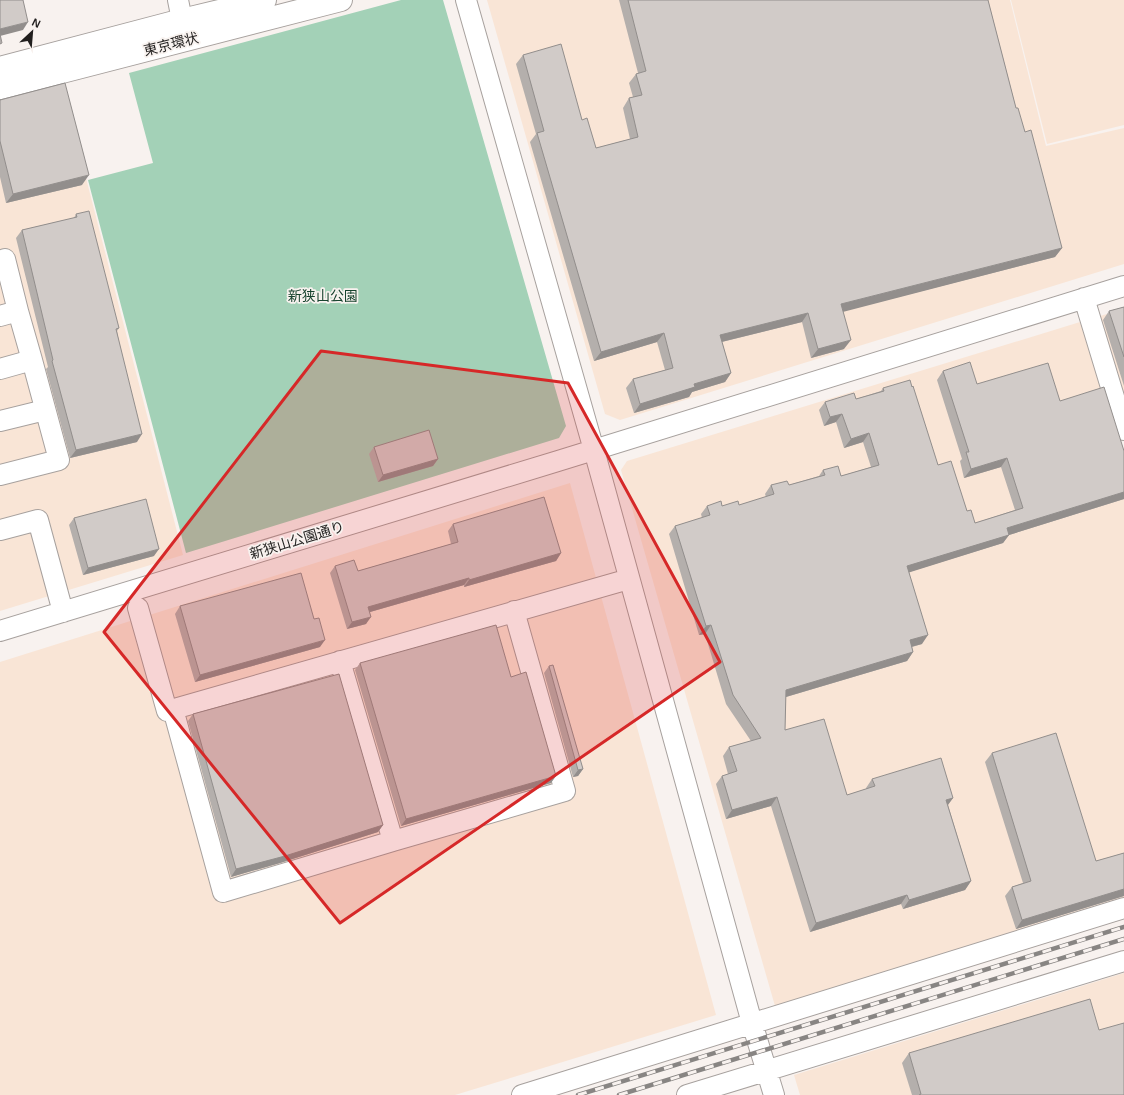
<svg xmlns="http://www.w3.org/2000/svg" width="1124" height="1095" font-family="Arial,'Noto Sans JP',sans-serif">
<rect width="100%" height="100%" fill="#f8f2ef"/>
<path fill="#f9e5d6" d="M487 0H1010L1046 146 1124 128V264L620 420 605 414Z
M1011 0H1124V125L1047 144Z
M0 104 69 112 183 555 0 611Z
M1124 309V394L1100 316Z
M1080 322 1124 464V898L775 1006 621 470 627 461Z
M570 483 716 1015 455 1095H0V662Z
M1124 973V1095H800L794 1075Z"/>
<path fill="#a3d1b7" d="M401 0H443L566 426 559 438 186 553 88 180 153 163 129 73Z"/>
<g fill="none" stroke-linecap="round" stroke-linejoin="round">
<g stroke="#a7a19e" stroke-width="22">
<path id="minor" d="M178 0 182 20
M466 0 594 450 752 1023 774 1095
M0 261 5 259 18 311 0 316
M1084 298 1124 430
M0 369 32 360 18 311
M0 421 45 410
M0 475 59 460 32 360
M0 530 38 520 63 612
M138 608 167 711 629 579
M0 631 558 461 1124 286
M340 661 393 841 565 791 514 611
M173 709 223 892 393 841
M522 1095 1124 908
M687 1095 1124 961"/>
</g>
<g stroke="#a7a19e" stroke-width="24">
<path id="highway" d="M0 68 182 20 265 0
M0 88 341 0"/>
</g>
<use href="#minor" stroke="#fff" stroke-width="20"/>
<use href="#highway" stroke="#fff" stroke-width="22"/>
<g stroke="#888583" stroke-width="4.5">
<path id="rail" d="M578 1095 1124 927
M619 1095 1124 939"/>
</g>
<use href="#rail" stroke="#f8f2ef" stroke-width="3" stroke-dasharray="9" stroke-linecap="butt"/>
</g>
<path fill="#b4afac" d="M619 0H988L1016 108 1025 132 1062 248 1055 257 843 311 844 349 811 358 802 322 722 342 731 373 725 382 692 392 689 397 634 413 626 388 633 379 665 370 657 342 594 361 530 142 536 134 516 64 523 55 582 120 596 148 630 139 623 108 629 98 633 97 629 83 636 74 638 73Z
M0 100 82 185 6 203 0 177Z
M76 214 119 328 117 331 137 442 70 458 46 369 48 367 16 238 22 230 74 218Z
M1124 307V386L1103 320 1109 311Z
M943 371 977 384 1060 401 1124 451V499L1009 535 1003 543 909 572 922 644 912 647 913 652 907 661 786 697 785 730 847 795 866 789V788L872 779 953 798 948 805 971 881 965 890 903 909 901 904 810 932 771 806 726 819 716 784 722 776 728 774 723 756 729 747 751 741 726 704 705 634 699 635 669 534 675 526 702 518 701 514 707 506H722L739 505 766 497 765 494 771 485H789L819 476 823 470 841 476 871 467 863 442 844 448 836 422 824 426 819 410 825 402 856 399 881 391 883 388 938 465 967 511 975 523 1015 510 1001 467 964 478 960 461 962 459 937 380Z
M374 447 438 459 433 466 378 482 369 454Z
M74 518 154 556 83 575 69 525Z
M453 524 561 553 556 561 464 587V585L370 612 366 624 347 629 330 573 335 566 358 571 451 544 448 531Z
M180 606 320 647 195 682 175 614Z
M360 663 511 677 551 783 401 826 355 670Z
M549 666 583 769 578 776 573 777 544 673Z
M193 714 383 825 378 832 280 863 231 877 188 721Z
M992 753 1096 861 1124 853V896L1016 929 1005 896 1012 887 1023 883 985 762Z
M1099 1030 1124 1095H912L902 1063 909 1053Z"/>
<path fill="#928e8c" d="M28 22 23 30 0 36V29Z
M89 175 82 185 6 203 13 194Z
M1062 248 1055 257 835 314 841 304Z
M808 313 802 322 713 344 720 335Z
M664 333 657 342 594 361 601 352Z
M851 340 844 349 811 358 818 349Z
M731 373 725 382 692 392 689 397 634 413 640 404 694 384Z
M842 414 836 422 824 426 830 417Z
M869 433 863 442 844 448 851 439Z
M142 434 137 442 70 458 76 450Z
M1007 458 1001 467 964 478 971 469Z
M438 459 433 466 378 482 383 475Z
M1124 492V499L1009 535 1003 543 901 575 907 566 1007 528Z
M159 549 154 556 83 575 88 568Z
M561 553 556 561 464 587 469 580Z
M469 578 464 585 363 614 368 607Z
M371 617 366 624 347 629 352 622Z
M711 625 705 634 699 635 706 626Z
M928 635 922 644 903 649 910 640Z
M325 640 320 647 195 682 200 675Z
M913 652 907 661 779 699 786 690Z
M583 769 578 776 573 777 578 770Z
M556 776 551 783 401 826 406 819Z
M777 797 771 806 726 819 732 810Z
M953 798 947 806 946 800Z
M383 825 378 832 280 863 231 877 236 869Z
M971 881 965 890 903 909 909 900Z
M1124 889V896L1016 929 1022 920Z
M907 895 901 904 810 932 816 923Z"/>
<path fill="#d1cbc8" stroke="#928e8c" d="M0 0H23L28 22 0 29Z
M628 0H988L1016 108H1018L1025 132 1031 130 1062 248 841 304 851 340 818 349 808 313 720 335 731 373 694 384 695 387 640 404 633 379 673 368 664 333 601 352 537 133 544 131 523 55 561 44 582 120 587 118 596 148 638 137 629 98 642 95 636 74 646 71Z
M0 34 2 43 0 44Z
M65 83 89 175 13 194 0 141V100Z
M89 211 119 328 116 329 142 434 76 450 52 361 53 360 22 230 77 217 76 214Z
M1124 307V357L1109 311Z
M970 362 977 384 1048 363 1060 401 1104 387 1124 451V492L1007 528 1009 535 907 566 928 635 910 640 913 652 786 690 785 730 824 719 847 795 875 786 872 779 941 758 953 798 946 800 971 881 909 900 907 895 816 923 777 797 732 810 722 776 737 771 729 747 761 738 733 695 711 625 706 626 675 526 710 515 707 506 721 501 722 506 738 501 739 505 774 494 771 485 787 481 789 485 825 475 823 470 838 466 841 476 879 465 869 433 851 439 842 414 830 417 825 402 854 393 856 399 884 391 883 388 910 380 912 387 913 386 938 465 951 461 967 511 971 510 975 523 1023 508 1007 458 971 469 966 452H969L943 371Z
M429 430 438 459 383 475 374 447Z
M544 497 561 553 469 580V578L368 607 371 617 352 622 335 566 354 560 358 571 458 542 453 524Z
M146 499 159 549 88 568 74 518Z
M301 573 314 619 319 618 325 640 200 675 180 606Z
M496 625 511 677 526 672 556 776 406 819 360 663Z
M553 665 583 769 578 770 549 666Z
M339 674 383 825 285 856 236 869 193 714Z
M1056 733 1096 861 1124 853V889L1022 920 1012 887 1031 881 992 753Z
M1090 999 1099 1030 1124 1023V1095H919L921 1094 909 1053Z"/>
<path fill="#d62828" fill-opacity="0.2" stroke="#d62828" stroke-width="3" stroke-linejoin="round" d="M321 351 568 383 720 662 340 923 104 632Z"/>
<g text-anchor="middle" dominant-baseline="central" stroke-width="3.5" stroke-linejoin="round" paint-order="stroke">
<g font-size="14" fill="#211f1e" stroke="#f8f2ef">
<text transform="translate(171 44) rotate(-14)">東京環状</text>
<text transform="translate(297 540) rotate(-17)">新狭山公園通り</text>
</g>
<g font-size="14" fill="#17432e" stroke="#f8f2ef">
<text x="323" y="296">新狭山公園</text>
</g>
</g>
<g transform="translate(32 32) rotate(26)" stroke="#f8f2ef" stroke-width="3" paint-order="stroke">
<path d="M0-3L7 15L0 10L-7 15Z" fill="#211f1e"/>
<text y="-6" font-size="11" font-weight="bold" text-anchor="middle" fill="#211f1e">N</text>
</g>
</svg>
